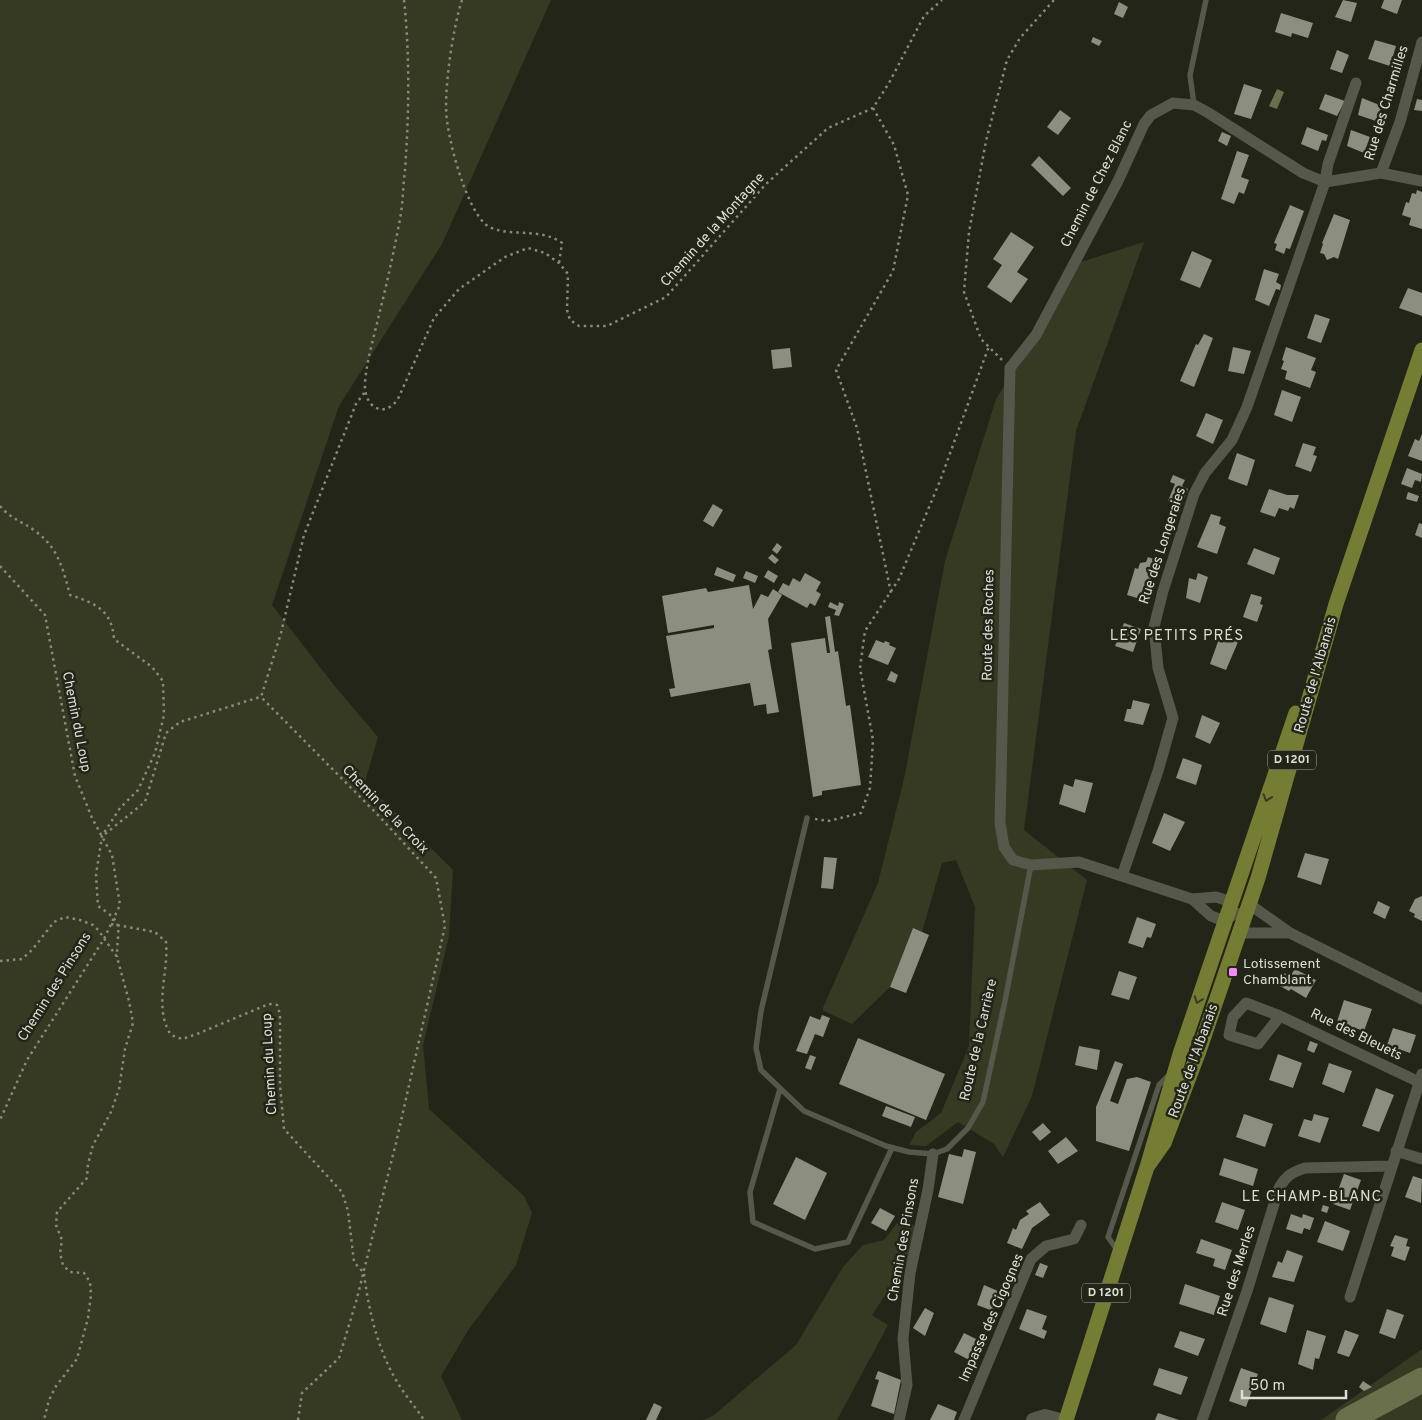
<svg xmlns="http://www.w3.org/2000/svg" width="1422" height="1420" font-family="Overpass,sans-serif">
<rect width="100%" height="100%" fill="#232518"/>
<path fill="#363a22" d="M0 0H551L442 244 339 406 272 605 333 684 378 737 365 782 453 870 449 936 423 1045 429 1109 524 1196 532 1213 516 1265 467 1332 441 1376 462 1420H0Z
M1144 242 1076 431 1024 830 1087 880 1032 1096 1003 1157 994 1144 958 1122 926 1146 909 1145 916 1132 941 1113 969 1046 975 907 956 860 942 863 922 932 913 929 890 987 852 1024 822 1010 878 883 904 779 945 561 996 399 1081 262Z
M904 1214 924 1237 872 1315 888 1325 837 1420H703L714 1415 796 1345 843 1267 863 1245 884 1240Z
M1422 1349V1420H1321Z"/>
<path fill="#6a704b" d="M1277 89 1284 92 1277 109 1269 106Z"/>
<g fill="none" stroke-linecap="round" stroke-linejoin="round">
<path stroke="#6a704b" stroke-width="25" d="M1348 1420 1422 1380"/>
</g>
<path fill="#8c8f7f" d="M1343 0 1357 3 1351 22 1335 17Z
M1384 0H1402L1397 14 1381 8Z
M1119 2 1128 7 1123 18 1114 14Z
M1281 13 1313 23 1308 38 1292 33 1291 37 1275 32Z
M1093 37 1102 41 1099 46 1091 42Z
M1375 40 1396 46 1390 66 1368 59Z
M1337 50 1349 55 1342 73 1330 69Z
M1244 84 1262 90 1251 119 1234 114Z
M1325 94 1345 101 1337 116 1319 109Z
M1362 98 1382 106 1376 121 1358 115Z
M1417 99 1422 100V111L1414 110Z
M1060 110 1071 118 1058 135 1047 127Z
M1307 127 1328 135 1326 141 1322 140 1318 151 1301 144Z
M1351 130 1370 137 1364 153 1347 146Z
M1222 132 1231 136 1227 146 1218 141Z
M1237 151 1249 155 1241 177 1249 180 1244 194 1239 192 1234 204 1221 199Z
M1039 156 1071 188 1063 196 1031 165Z
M1417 190 1422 192V229L1409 225 1411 218 1402 215 1406 202 1409 203 1412 193 1416 194Z
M1290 205 1304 211 1290 249 1286 248 1284 254 1275 250 1277 244 1274 243Z
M1334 214 1350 220 1338 259 1334 257 1327 260 1324 254 1320 253 1323 244 1322 243Z
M1011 232 1034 247 1017 272 1028 279 1011 303 987 287 1002 265 993 259Z
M1192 251 1212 260 1200 288 1180 280Z
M1264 269 1279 274 1276 282 1281 285 1280 290 1276 289 1269 306 1255 300Z
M1408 288 1422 293V316L1399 308Z
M1315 314 1330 319 1321 343 1307 338Z
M1204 334 1213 338 1194 387 1180 381 1196 344 1198 345Z
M1233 347 1251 351 1244 374 1228 371Z
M1286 347 1316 358 1311 370 1316 372 1310 388 1285 379 1287 371 1281 369 1284 361 1282 360Z
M790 348 792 367 773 369 771 350Z
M1282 390 1301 397 1292 422 1274 415Z
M1206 413 1223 420 1213 444 1196 436Z
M1422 434V461L1408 456 1415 439 1419 441Z
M1303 443 1316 447 1313 455 1317 456 1311 472 1295 466Z
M1237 453 1255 460 1247 486 1228 479Z
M1407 468 1422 474 1421 482 1415 480 1412 488 1401 484Z
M1173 475 1185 480 1182 486 1188 489 1181 506 1168 501 1175 484 1170 482Z
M1269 489 1287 495H1299L1294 509 1290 507 1288 511 1279 508 1275 517 1260 512Z
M1408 492 1419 496 1417 502 1406 499Z
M713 504 723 510 713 527 703 521Z
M1211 514 1221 517 1219 524 1226 527 1217 554 1197 547Z
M1419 523 1422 524V538L1415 535Z
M777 543 782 547 777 554 772 550Z
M1254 548 1280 558 1274 575 1247 564Z
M772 554 779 560 775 564 768 558Z
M1148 557 1159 561 1144 600 1127 595 1135 568 1138 569 1140 563 1146 562Z
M717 567 736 575 733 582 714 575Z
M768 570 778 576 774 583 764 577Z
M746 571 758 576 755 583 743 578Z
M805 573 821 582 816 591 821 594 815 606 810 603 807 608 778 592 783 583 789 586 793 578 800 582Z
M1198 573 1208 577 1200 603 1186 598 1189 578 1196 580Z
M749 585 753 609 761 594 768 597 773 589 782 595 768 619 772 649 768 650 779 712 767 714 766 704 754 706 750 683 671 697 669 689 675 688 666 636 714 628V625L668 633 662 596 706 588 708 592Z
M1251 594 1262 597 1260 604 1263 605 1257 622 1243 617Z
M830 602 838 606 839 602 844 604 839 616 834 615 836 610 828 607Z
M830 616 835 652 838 651 846 706 850 705 861 785 822 791V795L813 797 791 643 825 638 827 653H830L825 617Z
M1124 623 1141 629 1133 652 1115 646Z
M1220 636 1238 642 1226 670 1210 664Z
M876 640 884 643 885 641 890 643 889 645 896 648 888 665 868 657Z
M891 671 898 675 895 683 887 680Z
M1133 700 1150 704 1143 725 1124 721 1127 709H1131Z
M1202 715 1220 723 1210 744 1195 737Z
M1183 758 1202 765 1196 785 1176 778Z
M1075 779 1093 783 1085 813 1059 804 1064 784 1073 787Z
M1164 813 1185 822 1170 851 1152 843Z
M1305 853 1329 859 1321 885 1297 877Z
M824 857 837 858 833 889 821 888Z
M1422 896V921L1414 917 1415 914 1409 911 1415 899Z
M1378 901 1390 907 1385 919 1373 913Z
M1137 917 1156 924 1151 938 1147 937 1143 948 1128 943Z
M913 928 929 935 906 993 890 987Z
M1295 969 1316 980 1306 998 1291 989 1289 991 1278 985 1284 973 1290 976Z
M1119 971 1137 977 1129 1000 1111 995Z
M1344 1000 1372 1009 1364 1031 1337 1022Z
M822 1015 830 1018 823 1037 815 1034 807 1054 796 1051 810 1016 820 1020Z
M1393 1028 1416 1035 1410 1053 1387 1045Z
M858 1038 945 1074 926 1120 839 1084Z
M1310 1041 1318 1044 1314 1053 1307 1050Z
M1079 1046 1100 1050 1097 1070 1075 1065Z
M1278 1054 1302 1063 1293 1088 1269 1080Z
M810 1055 816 1057 811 1070 805 1068Z
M1115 1061 1123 1064 1110 1101 1118 1104 1127 1079 1137 1077 1151 1082 1129 1151 1096 1141V1107Z
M1329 1063 1352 1071 1344 1093 1322 1084Z
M1376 1088 1394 1095 1379 1132 1362 1126Z
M886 1106 915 1117 911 1127 882 1116Z
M1244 1114 1273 1124 1265 1147 1236 1137Z
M1314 1114 1329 1118 1320 1143 1298 1136 1304 1119 1312 1121Z
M1043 1123 1051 1132 1040 1141 1032 1132Z
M1066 1137 1078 1151 1058 1164 1048 1151Z
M964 1149 976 1152 963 1204 938 1197 949 1154 962 1157Z
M796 1157 827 1173 805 1220 773 1204Z
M1224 1158 1258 1169 1253 1186 1219 1175Z
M1344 1174 1361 1180 1350 1210 1333 1204Z
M1413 1176 1422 1179 1421 1203 1405 1197Z
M1040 1202 1050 1215 1032 1228 1022 1249 1007 1243 1013 1228 1016 1230 1020 1220 1029 1214 1026 1211Z
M1222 1202 1245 1210 1238 1230 1215 1222Z
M1323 1205 1329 1207 1327 1213 1321 1211Z
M880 1208 895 1216 886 1231 871 1223Z
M1291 1214 1302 1218 1303 1214 1314 1218 1310 1230 1304 1228 1302 1234 1286 1229Z
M1325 1221 1350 1231 1343 1251 1317 1242Z
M1395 1235 1408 1239 1406 1246 1410 1247 1405 1261 1391 1256 1394 1247 1390 1246Z
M1201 1239 1232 1250 1225 1270 1213 1266 1215 1259 1196 1253Z
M1287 1250 1303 1256 1294 1282 1272 1277 1278 1261 1282 1263Z
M1040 1263 1048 1266 1043 1278 1035 1275Z
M1185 1284 1220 1296 1214 1315 1179 1304Z
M984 1285 1000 1292 993 1311 977 1305Z
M1269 1297 1294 1305 1286 1333 1260 1324Z
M925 1308 934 1313 925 1336 913 1328Z
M1027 1309 1047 1316 1042 1329 1047 1331 1044 1339 1019 1329Z
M1387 1309 1404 1315 1395 1339 1379 1333Z
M1307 1330 1326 1336 1319 1359 1315 1358 1313 1370 1298 1364Z
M1345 1330 1359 1335 1349 1357 1337 1353Z
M1180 1331 1205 1339 1198 1356 1174 1347Z
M964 1333 980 1341 969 1360 954 1352Z
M1159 1368 1188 1377 1181 1395 1153 1385Z
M1241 1368 1258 1374 1246 1407 1229 1401Z
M878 1371 901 1380 894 1414 871 1406 879 1380 875 1379Z
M1363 1381 1372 1387 1364 1391 1359 1387Z
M654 1403 662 1407 656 1420H646Z
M938 1404 957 1412 954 1420H930Z
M1158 1413 1179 1420H1155Z"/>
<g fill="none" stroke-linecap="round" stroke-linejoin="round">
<path stroke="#888a7f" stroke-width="2.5" stroke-dasharray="2.5 4" stroke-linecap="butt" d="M404 0C410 56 409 114 405 170 403 186 403 203 400 219 394 251 387 283 379 315 374 337 367 359 365 382 363 406 383 420 398 399L434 318 459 289 505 257 528 248 545 253 559 263 568 274 567 310 570 320 579 326H607L666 297 766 184 828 128 873 108 889 83 924 16 942 0
M462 0C453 27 443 93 447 121 450 142 456 164 463 184 468 197 475 214 485 224 503 239 539 226 562 243L559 263
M873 108 894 145 908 195 893 271 836 370 857 428 891 593
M1002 360 981 339 964 292 969 232 986 141 1007 60 1020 38 1054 0
M0 506C12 520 22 521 35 531 58 547 63 569 70 595 95 603 112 610 114 639L152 667 163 681 164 715 155 753 138 790 120 808 102 836 96 875 98 906C126 925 117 925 117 957
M0 566 45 615 75 776 92 818 112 855 120 905 104 939 27 1060 0 1120
M815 819 828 821 861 813 870 788 873 740 860 668 865 631 899 579 940 481 989 346
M105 834 145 802 166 733 180 722 260 697
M111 924 155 932 166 942C169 973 153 1007 171 1035L182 1039 197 1034 269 1004 277 1005 280 1014V1085L284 1129 342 1192 348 1211 354 1262 364 1273
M0 961 22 959 32 950 54 922 65 917 80 920 93 925 99 931 117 957 129 1001 133 1023 125 1049 119 1089 111 1112 93 1145 88 1164 87 1178 57 1212 56 1225 62 1240 60 1253 63 1265 70 1272 84 1273 90 1282 91 1295 88 1318 77 1359 56 1386 49 1400 44 1420
M364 1274C369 1313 379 1355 401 1388 408 1399 417 1409 424 1420
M298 1420 302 1393 339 1358 356 1302 396 1143 445 926 436 878 377 814 261 697 281 633 304 535 356 404 364 393"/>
<path stroke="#55584a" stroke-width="5.5" d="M1194 105 1190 75 1206 0
M807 818 761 1011 756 1048 761 1070 804 1111 886 1146 909 1152 933 1154 947 1149 968 1128 983 1102 1005 1001 1031 865
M780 1089 750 1192 753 1222 815 1249 848 1242 892 1148
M1117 1250 1108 1237 1159 1085 1169 1075"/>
<path stroke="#55584a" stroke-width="11" d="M1381 173 1400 122 1422 42
M1122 876 1158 771 1173 718 1158 668 1154 627 1163 591 1194 494 1205 473 1232 440 1247 407 1325 182 1328 164 1356 83
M1192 899 1211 916 1225 921 1235 913 1245 915
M1232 902 1216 897 1192 899 1079 862 1031 865 1013 860 1004 847 1000 823 1010 368 1036 335 1118 181 1144 124 1151 115 1173 103 1194 105 1207 112 1303 173 1325 182 1381 173 1422 181
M1249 904 1290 933 1422 999
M1239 933H1290
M1280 1016 1258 1044 1229 1035 1233 1017 1246 1003 1280 1016 1419 1082
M1396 1151 1422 1159
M1350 1297 1422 1074
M899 1420 907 1385 903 1339 910 1273 928 1190 933 1154
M964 1420 1031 1259 1046 1246 1074 1239 1081 1225
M1202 1420 1247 1291 1279 1188C1286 1176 1292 1172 1305 1168L1391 1166"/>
<path stroke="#55584a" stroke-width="14" d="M1033 1420 1045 1416 1060 1420"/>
<path stroke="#757d34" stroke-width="15" d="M1147 1167 1164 1143 1199 1051 1258 878 1336 604 1422 350
M1066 1420 1147 1167 1180 1054 1296 713"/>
</g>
<defs><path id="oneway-chevron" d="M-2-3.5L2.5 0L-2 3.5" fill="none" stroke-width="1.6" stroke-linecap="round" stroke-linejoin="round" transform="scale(1.25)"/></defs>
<g stroke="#383b1f">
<use href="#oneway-chevron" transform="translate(1267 798) rotate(109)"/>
<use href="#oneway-chevron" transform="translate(1198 1000) rotate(109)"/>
</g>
<rect fill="#f18bf5" stroke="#232518" stroke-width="2" x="1228" y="967" width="10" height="10" rx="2.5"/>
<g text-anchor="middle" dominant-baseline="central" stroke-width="5" stroke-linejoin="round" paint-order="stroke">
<g fill="#232518" stroke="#a5a79d" stroke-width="1">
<rect x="1268" y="750.5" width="48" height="19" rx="4"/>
<rect x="1082" y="1283.5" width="48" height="19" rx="4"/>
</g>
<g font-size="12" font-weight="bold" fill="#dddfd6">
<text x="1292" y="760">D 1201</text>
<text x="1106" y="1293">D 1201</text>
</g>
<g font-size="14" fill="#dddfd6" stroke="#232518">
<text transform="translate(1387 103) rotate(-73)">Rue des Charmilles</text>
<text transform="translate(1097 184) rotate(-63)">Chemin de Chez Blanc</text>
<text transform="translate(713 230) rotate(-48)">Chemin de la Montagne</text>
<text transform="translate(1163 546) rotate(-72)">Rue des Longeraies</text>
<text transform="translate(989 625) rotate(-89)">Route des Roches</text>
<text transform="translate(1316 675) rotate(-74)">Route de l'Albanais</text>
<text transform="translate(76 722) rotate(79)">Chemin du Loup</text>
<text transform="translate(385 810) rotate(46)">Chemin de la Croix</text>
<text transform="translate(55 987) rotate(-58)">Chemin des Pinsons</text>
<text transform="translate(1356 1035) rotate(26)">Rue des Bleuets</text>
<text transform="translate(979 1040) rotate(-77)">Route de la Carrière</text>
<text transform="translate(1194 1061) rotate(-70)">Route de l'Albanais</text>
<text transform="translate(270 1064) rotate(-93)">Chemin du Loup</text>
<text transform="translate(904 1240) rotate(-80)">Chemin des Pinsons</text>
<text transform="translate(1237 1271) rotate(-72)">Rue des Merles</text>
<text transform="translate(992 1318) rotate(-66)">Impasse des Cigognes</text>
</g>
<g font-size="14" fill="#dddfd6" stroke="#232518" text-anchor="start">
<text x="1243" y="964">Lotissement<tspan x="1243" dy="16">Chamblant</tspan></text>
</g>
<g font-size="15" letter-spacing="1" fill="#dbdfce" stroke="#232518">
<text x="1177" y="636">LES PETITS PRÉS</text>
<text x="1312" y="1197">LE CHAMP-BLANC</text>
</g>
</g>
<path d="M1242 1390v8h104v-8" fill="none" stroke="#dddfd6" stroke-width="2.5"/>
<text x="1250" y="1390" font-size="15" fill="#dddfd6" stroke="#232518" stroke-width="4" paint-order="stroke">50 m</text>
</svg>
